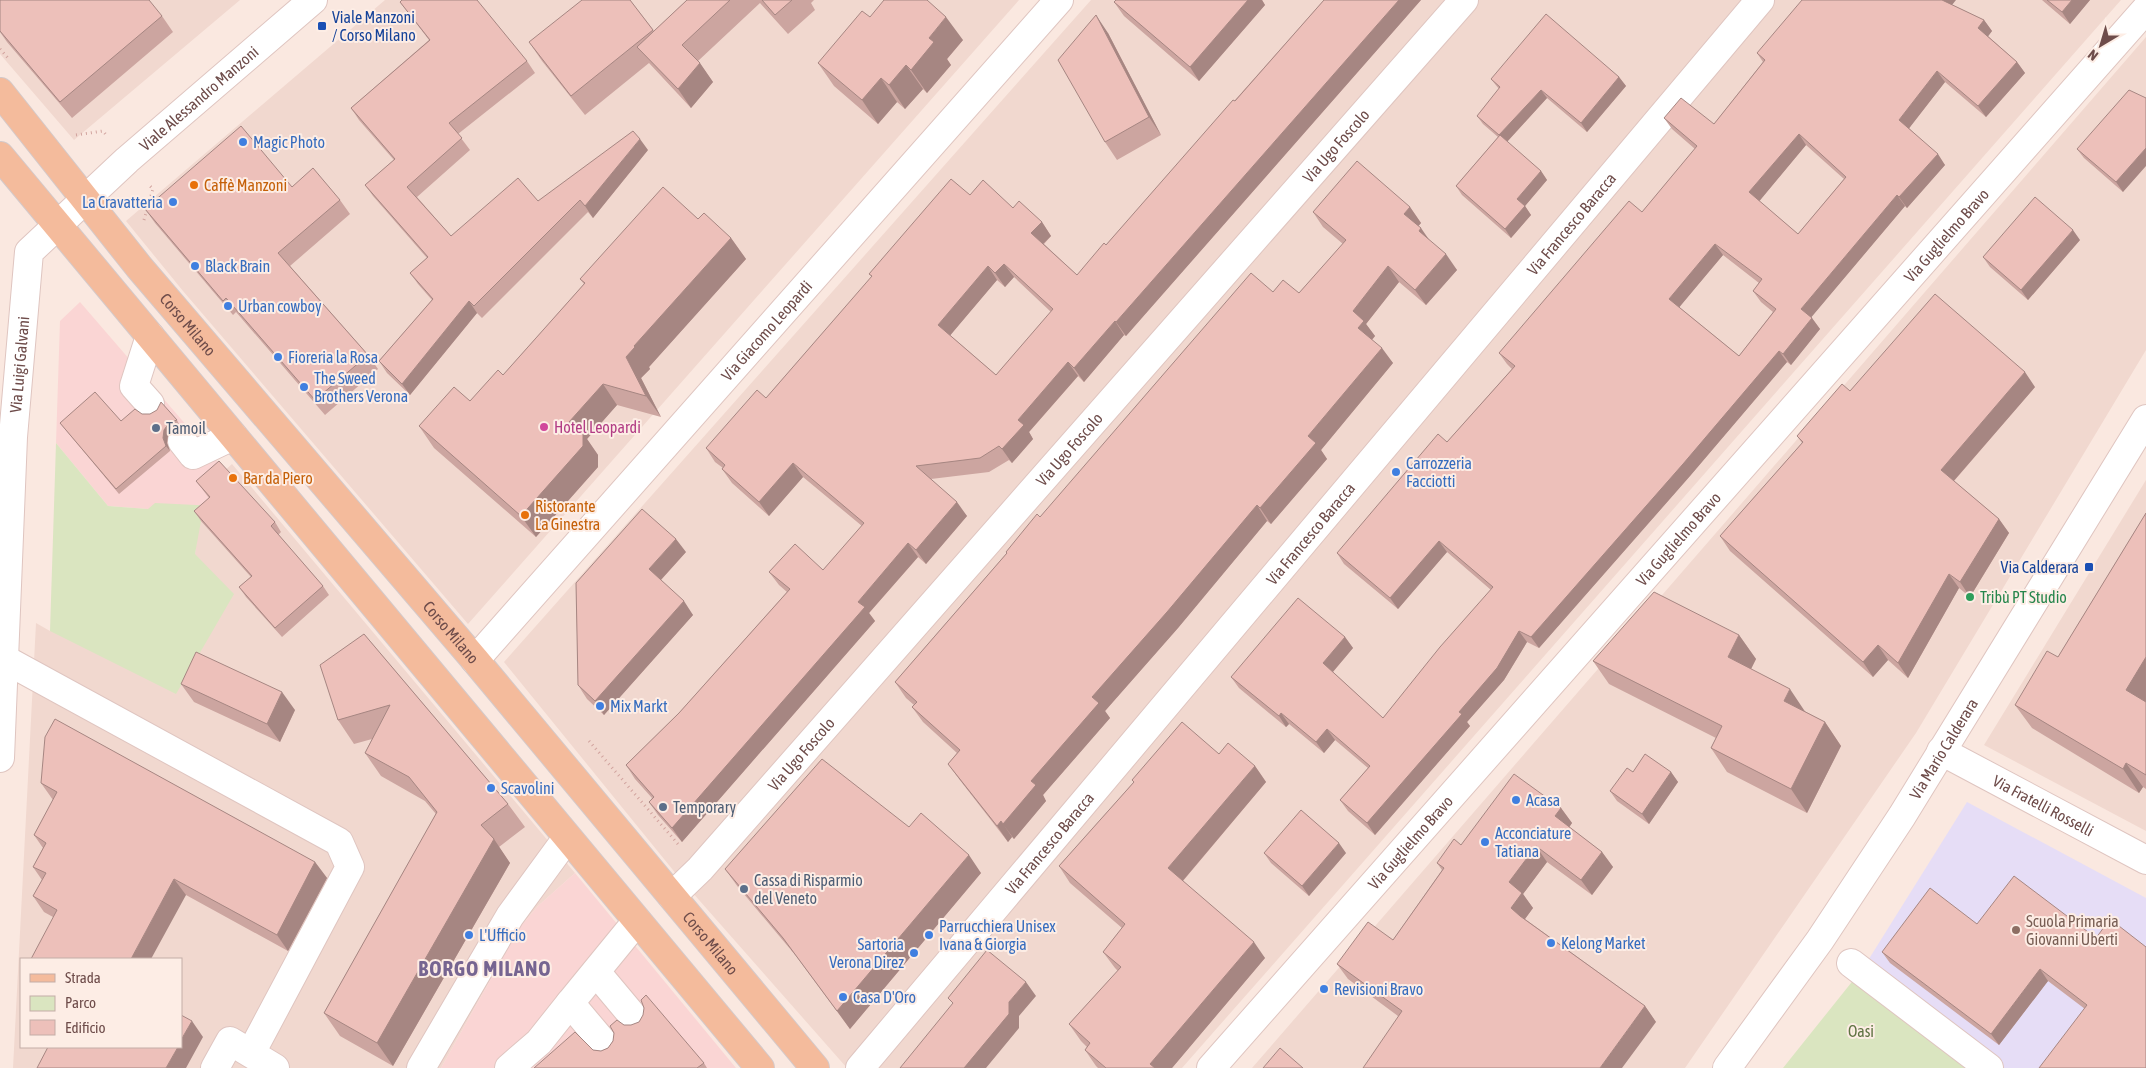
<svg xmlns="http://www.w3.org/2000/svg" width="2146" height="1068" font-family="'Asap Condensed',sans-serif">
<rect width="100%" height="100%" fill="#fae8e0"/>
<path fill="#f1d8cf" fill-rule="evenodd" d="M0 0H240L74 140 0 54Z
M385 0H1019L468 624 183 291 126 221Z
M1091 0H2121L1182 1068H847L677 875 504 662Z
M2146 37V350L1916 733 1685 1068H1252Z
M232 464 575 873 538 906 520 927 441 1068H13L36 623 50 631 195 554 203 490ZM21 959H181V1047H21Z
M2146 480V831L1984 745Z"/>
<path fill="#fad5d4" d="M80 302 225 470 217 506 148 509 108 506 56 443 60 321Z
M575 873 736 1068H441L520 927 538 906Z"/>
<path fill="#e6ddf6" d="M1967 802 2146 898V1068H2004L1867 962Z"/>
<path fill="#dae5c0" d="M56 443 108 506 148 509 155 503 217 506 201 521 195 554 234 594 176 694 50 631Z
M1855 978 1973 1068H1783Z"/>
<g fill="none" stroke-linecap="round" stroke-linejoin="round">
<g stroke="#dfc5c0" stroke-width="30">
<g id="minor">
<path d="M150 404 134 386 150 336"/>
<path d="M182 441 193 455 233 436"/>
<path d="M4 659 339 842 350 867 251 1053"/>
<path id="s1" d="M475 660 1059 0"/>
<path id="s2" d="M1941 751 2146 860"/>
<path id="s3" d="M0 758 13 437 29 252 127 160 313 0"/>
<path id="s4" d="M672 896 700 869 1464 0"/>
<path d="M1851 963 1989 1068"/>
<path d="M596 972 632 1015"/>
<path d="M602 1041 570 1003 637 921"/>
<path d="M215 1068 230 1041 275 1068"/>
<path d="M421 1068 510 916 567 838"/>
<path d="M509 1068 539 1042 570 1003"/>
<path id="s5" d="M860 1068 1760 0"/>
<path id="s6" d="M1211 1068 2146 9"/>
<path id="s7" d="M1727 1068 1820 940 1902 816 2146 419"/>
</g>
</g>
<g stroke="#d4c9c9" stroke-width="30">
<g id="major">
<path id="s8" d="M0 92 139 267 475 660 815 1068"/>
<path d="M0 156 760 1068"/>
</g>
</g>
<path stroke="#d1a39e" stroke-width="3" stroke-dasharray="1 4" stroke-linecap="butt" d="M0 49 9 59
M76 135 103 131 107 136
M144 220 153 189 148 184
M589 741 678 844"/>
<use href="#minor" stroke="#fff" stroke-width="28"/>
<use href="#major" stroke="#f4bb9c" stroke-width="28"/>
</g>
<path fill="#cca5a0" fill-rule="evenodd" d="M0 0 162 16 173 32 72 118 7 42 0 32Z
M630 0 654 31 687 0H814L811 3 815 10 788 34 760 3 698 61 713 82 691 108 649 63 585 115 542 61 529 42Z
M1116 0H1262L1265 5 1199 81 1124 16 1114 2Z
M1324 0H1421L1126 336 1124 335 1084 382 1078 376 1029 432 1033 439 1012 463 1009 460 989 472 931 479 967 516 926 564 918 557 869 613 875 621 682 842 658 815 649 802 652 798 635 779 626 765 679 713 787 592 779 585 769 572 823 570 862 526 803 477 769 516 732 483 722 469 723 468 715 462 706 448 766 398 872 277 869 274 970 195 1013 208 1042 222 1051 236 1044 244 1077 275 1106 245ZM1014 277 1051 312 996 375 950 335 997 280 1005 287Z
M2042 0H2090L2070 24Z
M400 2 527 61 535 73 458 134 470 150 417 197 451 236 538 201 648 150 593 218 588 212 482 318 477 313 410 395 387 373 379 361 432 300 418 284 410 273 427 258 373 196 365 185 394 160 359 120 351 108 429 40Z
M1952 5 1984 20 1992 31 1988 36 2017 62 2025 73 1986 117 1945 82 1909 128 1945 165 1907 208 1905 206 1811 317 1820 329 1791 365 1787 362 1690 476 1539 648 1527 642 1504 680 1467 722 1470 726 1375 835 1348 811 1340 800 1368 768 1335 740 1324 753 1289 724 1286 727 1239 688 1231 677 1345 637 1353 648 1333 672 1383 718 1491 590 1447 552 1398 609 1344 564 1337 553 1447 442 1512 369 1507 364 1499 353 1642 212 1695 149 1672 129 1664 118 1714 124 1763 62 1757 53ZM1806 145 1844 179 1798 234 1759 201ZM1723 255 1759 283 1753 291 1761 302 1773 312 1739 356 1679 307Z
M870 17 963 40 947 59 951 65 927 93 923 89 905 109 897 102 878 124 834 86 818 63Z
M1108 33 1161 135 1117 160 1105 142Z
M1619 77 1626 86 1587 132 1547 98 1507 142 1541 171 1547 180 1525 206 1531 215 1511 238 1462 195 1456 186 1498 137 1483 124 1477 116 1499 89 1491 79Z
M2146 98 2123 192 2084 158 2077 149Z
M292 187 340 200 350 214 290 266 368 355 378 369 325 415 236 312 233 315 155 223 145 209Z
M1410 207 1421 223 1418 226 1428 239 1457 270 1426 305 1399 282 1366 324 1375 336 1372 340 1393 363 1321 450 1327 459 1271 524 1267 521 1178 628 1105 711 1110 718 1043 795 1046 801 1014 839 1012 837 1008 842 959 779 948 764 957 753 923 722 912 707 914 705 906 698 895 682 1007 553 1006 552 1040 517 1273 292 1299 293 1343 244 1323 227 1313 212Z
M698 219 731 238 746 259 649 367 650 369 641 378 661 417 617 405 587 439 598 455V467L536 537 434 448 419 426 470 401 503 375 584 284 580 279Z
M2080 240 2028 300 1990 267 1983 257Z
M2035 387 1954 481 1999 519 2009 533 1970 597 1959 588 1908 678 1888 660 1873 677 1730 551 1720 536 1802 443 1797 436 1850 391Z
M177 420 180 426 173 428 168 435 167 443 170 451 119 494 60 423Z
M196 481 275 522 281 532 278 535 323 586 329 595 282 637 246 597 239 587 251 577 201 521 194 511 209 498 203 490Z
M2146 513V789L2143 787 2139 793 2032 728 2015 705 2058 657Z
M686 552 661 580 693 615 604 715 587 699 578 685 576 583Z
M364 634 508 804 525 827 499 847 510 863 393 1066 340 1036 324 1013 436 814 425 801 381 776 365 753 372 739 354 744 338 720Z
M1739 635 1756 659 1751 669 1806 712 1825 722 1841 746 1807 813 1727 772 1711 748 1716 738 1609 684 1593 661Z
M181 684 295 710 280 742 194 702Z
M1219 754 1255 766 1266 782 1183 881 1265 958 1172 1068H1098L1096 1066 1085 1050 1087 1047 1081 1041 1069 1024 1118 971 1115 968 1103 952 1122 928 1070 883 1059 866 1134 782 1132 780Z
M1633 772H1671L1678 782 1649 824 1617 801 1610 791Z
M41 783 315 862 327 878 288 951 186 895 53 917 44 912 33 896 42 880 33 867 43 848 34 835 53 800Z
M1561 808 1572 823 1569 827 1602 852 1613 867 1592 895 1547 862 1523 894 1533 908 1525 919 1645 1006 1656 1022 1398 1016 1348 979 1337 964 1393 940 1442 870 1437 863 1461 845Z
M909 827 981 873 850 1029 796 956 738 887 725 869Z
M1264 853H1346L1309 896 1271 863Z
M1977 924 2096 938 2146 947 2085 1009 2048 981 1999 1045 1890 963 1882 952Z
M624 1025 704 1063 707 1068H534L593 1050 601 1051 608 1048Z"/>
<path fill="#a68682" d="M1248 0H1262L1265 5 1199 81 1190 67Z
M1399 0H1421L1126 336 1116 322Z
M1941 0H1956L1948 10Z
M2072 0H2090L2070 24 2062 12Z
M1096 15 1108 33 1161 135 1149 117Z
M946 17 963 40 947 59 951 65 927 93 911 70 929 38Z
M1984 20 1992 31 1986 39 1978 28Z
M2017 62 2025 73 1986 117 1978 106Z
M700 63 713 82 691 108 678 89Z
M906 65 923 89 905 109 889 85Z
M1937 71 1945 82 1907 131 1899 120Z
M1619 77 1626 86 1587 132 1581 123Z
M881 78 897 102 878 124 862 100Z
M1541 90 1547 98 1505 144 1499 135Z
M1799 134 1806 145 1757 204 1749 192Z
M640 139 648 150 593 218 585 206Z
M2146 148V166L2123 192 2116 182Z
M1938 154 1945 165 1907 208 1899 197Z
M1541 171 1547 180 1525 206 1531 215 1511 238 1505 229 1517 199Z
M1897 195 1905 206 1809 320 1801 309Z
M1410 207 1421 223 1415 230 1404 214Z
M1042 222 1051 236 1041 246 1031 233Z
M1421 228 1432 244 1419 231Z
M2073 230 2080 240 2028 300 2021 290Z
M731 238 746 259 649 367 650 369 641 378 661 417 646 396 626 357 634 346Z
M1715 244 1723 255 1677 310 1669 299Z
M1446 254 1457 270 1426 305 1415 290Z
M1004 264 1014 277 1005 287 995 273Z
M988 266 997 280 948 338 938 325Z
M1388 266 1399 282 1366 324 1375 336 1369 343 1358 328 1353 311Z
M469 301 477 313 410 395 402 384Z
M1812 318 1820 329 1791 365 1783 354Z
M1115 321 1124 335 1084 382 1074 368Z
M1382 348 1393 363 1321 450 1327 459 1271 524 1260 508 1308 436Z
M1779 351 1787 362 1690 476 1539 648 1531 637Z
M1068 362 1078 376 1029 432 1033 439 1012 463 1002 449 1018 420Z
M2025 372 2035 387 1951 484 1941 470Z
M603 384 617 405 587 439 598 455V467L536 537 521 516 569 422Z
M169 423 173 428 168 435 167 443 170 451 166 446 163 438 164 430Z
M793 463 803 477 769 516 759 502Z
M957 502 967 516 926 564 916 550Z
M1257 505 1267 521 1178 628 1105 711 1110 718 1043 795 1046 801 1014 839 1003 824 1031 781 1092 697Z
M1999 519 2009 533 1970 597 1960 582Z
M676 539 686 552 658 583 649 569Z
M1439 541 1447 552 1398 609 1390 598Z
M908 543 918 557 869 613 875 621 682 842 672 828 858 602Z
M1949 574 1959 588 1908 678 1898 663Z
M684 601 693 615 604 715 595 701Z
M1519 631 1527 642 1504 680 1467 722 1470 726 1375 835 1367 823 1459 712Z
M1739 635 1756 659 1745 681 1728 657Z
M1345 637 1353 648 1331 674 1323 663Z
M1878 645 1888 660 1873 677 1863 662Z
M2146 657V708L2126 690Z
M1790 689 1806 713 1784 701Z
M282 692 295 710 280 742 267 724Z
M1281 713 1289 724 1286 727 1279 716Z
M1825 722 1841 746 1807 813 1791 789Z
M1327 729 1335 740 1324 753 1316 742Z
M2126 763 2143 787 2139 793 2123 769Z
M1255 766 1266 782 1180 884 1168 868Z
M1671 772 1678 782 1649 824 1642 814Z
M1561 808 1572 823 1566 832 1555 816Z
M1001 821 1012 837 1008 842 997 826Z
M494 839 510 863 393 1066 377 1043Z
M1339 843 1346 853 1309 896 1302 886Z
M1536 846 1547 862 1523 894 1533 908 1522 923 1511 908 1509 882Z
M1602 852 1613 867 1592 895 1581 880Z
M969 855 981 873 850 1029 837 1011Z
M315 862 327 878 288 951 277 935Z
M174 879 186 895 151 959H131Z
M1254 942 1265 958 1172 1068H1153L1150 1064Z
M2040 969 2048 981 1999 1045 1991 1034Z
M1026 982 1036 996 1019 1016V1028L986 1068H964L1009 1002Z
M1645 1006 1656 1022 1622 1068H1600Z
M192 1021 203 1037 186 1068H166L178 1047H181V1040Z"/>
<path fill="#edc0ba" stroke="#a68682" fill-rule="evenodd" d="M0 0H149L162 16 60 102 0 31Z
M402 0H477L527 61 449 123 462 138 407 187 451 236 518 178 538 201 633 131 640 139 585 206 580 200 474 306 469 301 402 384 379 361 433 299 410 273 428 257 365 185 395 159 351 108 430 40 400 2Z
M582 0H630L653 30 571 96 529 42Z
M687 0H730L682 45 700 63 678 89 637 47Z
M762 0H792L775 15Z
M884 0H927L946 17 929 38 934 42 911 70 906 65 889 85 881 78 862 100 818 63 862 11 870 17Z
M1116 0H1248L1190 67 1114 2Z
M1324 0H1399L1116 322 1115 321 1074 368 1068 362 1018 420 1024 425 1002 449 999 446 980 458 916 466 957 502 916 550 908 543 858 602 865 607 672 828 649 802 654 797 626 765 679 713 790 589 769 572 795 544 823 570 864 523 793 463 759 502 722 469 725 465 706 448 757 390 766 398 872 276 869 274 951 179 970 195 983 180 1013 208 1019 201 1042 222 1031 233 1077 275 1104 243 1106 245 1233 100 1235 101ZM1004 264 1053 309 996 375 938 325 988 266 995 273Z
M1802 0H1942L1984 20 1978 28 2017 62 1978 106 1937 71 1899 120 1938 154 1899 197 1897 195 1801 309 1812 318 1783 354 1779 351 1683 464 1531 637 1519 631 1497 668 1459 712 1462 714 1367 823 1340 800 1370 766 1327 729 1316 742 1281 713 1279 716 1231 677 1298 598 1345 637 1323 663 1383 718 1440 647 1493 587 1439 541 1390 598 1337 553 1438 434 1447 442 1515 366 1499 353 1629 201 1642 212 1697 146 1664 118 1681 98 1714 124 1765 60 1757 53ZM1799 134 1846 177 1798 234 1749 192ZM1715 244 1762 279 1753 291 1776 309 1739 356 1669 299Z
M2047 0H2072L2062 12Z
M1546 14 1619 77 1581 123 1541 90 1499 135 1477 116 1500 87 1491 79Z
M1096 15 1149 117 1105 142 1058 60Z
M2129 90 2146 98V148L2116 182 2077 149Z
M241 126 292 187 313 168 340 200 278 253 368 355 315 400 226 298 223 301 145 209Z
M1500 135 1541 171 1517 199 1525 206 1505 229 1456 186Z
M1357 161 1410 207 1404 214 1421 228 1419 231 1446 254 1415 290 1388 266 1353 311 1364 321 1358 328 1382 348 1308 436 1316 443 1260 508 1257 505 1167 612 1092 697 1099 703 1031 781 1036 785 1003 824 1001 821 997 826 948 764 960 750 912 707 917 702 895 682 1007 553 1006 552 1037 514 1040 517 1251 273 1273 292 1283 280 1299 293 1346 240 1313 212Z
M663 187 698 219 704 213 731 238 634 346 635 347 626 357 646 396 603 384 569 422 583 434V446L521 516 419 426 454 387 470 401 498 370 503 375 585 283 580 279Z
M2035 197 2073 230 2021 290 1983 257Z
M1935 294 2025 372 1941 470 1999 519 1960 582 1949 574 1898 663 1878 645 1863 662 1720 536 1803 442 1797 436 1842 384 1850 391Z
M95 392 121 421 135 409 142 414H150L157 410 161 402 177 420 169 423 164 430 163 438 166 446 116 489 60 423Z
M219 461 275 522 271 526 323 586 275 628 239 587 252 576 194 511 210 497 196 481Z
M642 509 676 539 649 569 684 601 595 701 578 685 576 583Z
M2146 513V657L2126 690 2146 702V775L2126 763 2123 769 2015 705 2047 651 2058 657Z
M1654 592 1739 635 1728 657 1790 689 1784 701 1825 722 1791 789 1711 748 1722 726 1593 661Z
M364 634 508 804 481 825 494 839 377 1043 324 1013 437 812 409 777 365 753 390 705 338 720 320 665Z
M196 652 282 692 267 724 181 684Z
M55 719 315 862 277 935 174 879 131 959H31L57 910 33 896 46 873 33 867 46 843 34 835 57 792 41 783 45 737Z
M1182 722 1219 754 1228 743 1255 766 1168 868 1254 942 1150 1064 1155 1068H1106L1085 1050 1090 1043 1069 1024 1121 967 1103 952 1125 924 1059 866 1134 782 1132 780Z
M1645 754 1671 772 1642 814 1610 791 1627 768 1633 772Z
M822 759 909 827 921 813 969 855 837 1011 783 938 725 869Z
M1514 774 1561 808 1555 816 1602 852 1581 880 1536 846 1509 882 1522 893 1511 908 1520 916 1645 1006 1600 1068H1363L1402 1011 1337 964 1368 922 1393 940 1444 868 1437 863 1454 839 1461 845Z
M1301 810 1339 843 1302 886 1264 853Z
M2014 876 2096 938 2110 919 2146 947V1068H2039L2087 1005 2040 969 1991 1034 1882 952 1930 888 1977 924Z
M987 950 1026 982 1009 1002V1014L964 1068H900L953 1003 948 998Z
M646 995 704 1063 697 1068H534L575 1032 593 1050 601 1051 608 1048 613 1041 614 1033 610 1026 617 1020 624 1025H631L639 1022 643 1015 644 1008 641 1000Z
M181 1015 192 1021 181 1040Z
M48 1047H178L166 1068H37Z
M1280 1048 1303 1068H1263Z"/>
<g fill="#1a4fb4" stroke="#fdede5" stroke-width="2">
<rect x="317" y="21" width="10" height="10" rx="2.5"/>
<rect x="2084" y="562" width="10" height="10" rx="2.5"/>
</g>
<g fill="#3f7fe0" stroke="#fdede5" stroke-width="2">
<circle cx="243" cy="142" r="5"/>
<circle cx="173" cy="202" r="5"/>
<circle cx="195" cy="266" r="5"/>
<circle cx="228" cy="306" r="5"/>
<circle cx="278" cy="357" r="5"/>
<circle cx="304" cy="387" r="5"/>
<circle cx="1396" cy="472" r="5"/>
<circle cx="600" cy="706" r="5"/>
<circle cx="491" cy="788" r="5"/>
<circle cx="1516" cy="800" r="5"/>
<circle cx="1485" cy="842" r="5"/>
<circle cx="469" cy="935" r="5"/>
<circle cx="929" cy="935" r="5"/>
<circle cx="1551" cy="943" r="5"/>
<circle cx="914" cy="953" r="5"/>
<circle cx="1324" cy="989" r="5"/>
<circle cx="843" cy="997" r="5"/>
</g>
<g fill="#e8710a" stroke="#fdede5" stroke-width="2">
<circle cx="194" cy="185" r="5"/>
<circle cx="233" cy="478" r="5"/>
<circle cx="525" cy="515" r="5"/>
</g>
<circle fill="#d1479c" stroke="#fdede5" stroke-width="2" cx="544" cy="427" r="5"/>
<g fill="#5c6f8a" stroke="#fdede5" stroke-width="2">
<circle cx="156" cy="428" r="5"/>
<circle cx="663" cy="807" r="5"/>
<circle cx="744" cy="889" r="5"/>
</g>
<circle fill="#2e9e5b" stroke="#fdede5" stroke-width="2" cx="1970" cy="597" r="5"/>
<circle fill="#8d6e63" stroke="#fdede5" stroke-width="2" cx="2016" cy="930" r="5"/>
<g text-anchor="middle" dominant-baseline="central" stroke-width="4" stroke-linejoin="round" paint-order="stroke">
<g font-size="16" fill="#164399" stroke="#fdede5" text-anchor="start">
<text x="332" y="17">Viale Manzoni<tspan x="332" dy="18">/ Corso Milano</tspan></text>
<text x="2079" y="567" text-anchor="end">Via Calderara</text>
</g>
<g font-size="16" fill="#6e4c4a" stroke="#fdede5">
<text stroke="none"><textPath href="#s3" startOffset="736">Viale Alessandro Manzoni</textPath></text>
<text stroke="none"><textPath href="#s4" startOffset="1002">Via Ugo Foscolo</textPath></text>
<text stroke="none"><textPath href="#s5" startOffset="1104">Via Francesco Baracca</textPath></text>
<text stroke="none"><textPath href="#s6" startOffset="1111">Via Guglielmo Bravo</textPath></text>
<text stroke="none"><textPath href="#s8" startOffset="299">Corso Milano</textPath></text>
<text stroke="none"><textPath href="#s1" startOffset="440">Via Giacomo Leopardi</textPath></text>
<text stroke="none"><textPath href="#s3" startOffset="394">Via Luigi Galvani</textPath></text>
<text stroke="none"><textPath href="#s4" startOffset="598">Via Ugo Foscolo</textPath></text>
<text stroke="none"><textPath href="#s5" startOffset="699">Via Francesco Baracca</textPath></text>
<text stroke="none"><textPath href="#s6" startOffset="706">Via Guglielmo Bravo</textPath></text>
<text stroke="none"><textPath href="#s8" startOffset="704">Corso Milano</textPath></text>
<text stroke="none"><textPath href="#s7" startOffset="386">Via Mario Calderara</textPath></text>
<text stroke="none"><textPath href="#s4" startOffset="192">Via Ugo Foscolo</textPath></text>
<text stroke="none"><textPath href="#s2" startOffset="116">Via Fratelli Rosselli</textPath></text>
<text stroke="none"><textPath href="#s6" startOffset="301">Via Guglielmo Bravo</textPath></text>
<text stroke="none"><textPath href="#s5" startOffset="294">Via Francesco Baracca</textPath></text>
<text stroke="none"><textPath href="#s8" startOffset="1109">Corso Milano</textPath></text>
</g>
<g font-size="16" fill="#366cbe" stroke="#fdede5" text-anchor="start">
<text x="253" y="142">Magic Photo</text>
<text x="163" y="202" text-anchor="end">La Cravatteria</text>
<text x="205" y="266">Black Brain</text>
<text x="238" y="306">Urban cowboy</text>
<text x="288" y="357">Fioreria la Rosa</text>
<text x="314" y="378">The Sweed<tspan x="314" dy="18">Brothers Verona</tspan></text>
<text x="1406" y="463">Carrozzeria<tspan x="1406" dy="18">Facciotti</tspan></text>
<text x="610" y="706">Mix Markt</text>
<text x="501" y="788">Scavolini</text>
<text x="1526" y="800">Acasa</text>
<text x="1495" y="833">Acconciature<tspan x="1495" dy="18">Tatiana</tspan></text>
<text x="939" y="926">Parrucchiera Unisex<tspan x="939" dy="18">Ivana &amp; Giorgia</tspan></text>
<text x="479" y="935">L'Ufficio</text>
<text x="1561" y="943">Kelong Market</text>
<text x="904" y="944" text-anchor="end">Sartoria<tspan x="904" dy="18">Verona Direz</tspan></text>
<text x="1334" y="989">Revisioni Bravo</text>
<text x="853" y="997">Casa D'Oro</text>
</g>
<g font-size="16" fill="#c56008" stroke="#fdede5" text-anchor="start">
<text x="204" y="185">Caffè Manzoni</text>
<text x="243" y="478">Bar da Piero</text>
<text x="535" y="506">Ristorante<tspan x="535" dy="18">La Ginestra</tspan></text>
</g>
<g font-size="16" fill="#b23c85" stroke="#fdede5" text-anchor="start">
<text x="554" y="427">Hotel Leopardi</text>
</g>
<g font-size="16" fill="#4e5e75" stroke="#fdede5" text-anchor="start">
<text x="166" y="428">Tamoil</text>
<text x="673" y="807">Temporary</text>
<text x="754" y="880">Cassa di Risparmio<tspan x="754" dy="18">del Veneto</tspan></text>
</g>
<g font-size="16" fill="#27864d" stroke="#fdede5" text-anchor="start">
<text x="1980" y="597">Tribù PT Studio</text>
</g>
<g font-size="16" fill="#785e54" stroke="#fdede5" text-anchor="start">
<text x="2026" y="921">Scuola Primaria<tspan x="2026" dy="18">Giovanni Uberti</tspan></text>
</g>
<g font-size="16" fill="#5f7342" stroke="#fdede5">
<text x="1861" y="1031">Oasi</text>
</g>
<g font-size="21" font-weight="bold" letter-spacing="1" fill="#766591" stroke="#fdede5">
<text x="485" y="968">BORGO MILANO</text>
</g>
</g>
<rect x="20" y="958" width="162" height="90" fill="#fdede5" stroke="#c4ada7"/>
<rect x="30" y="974" width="25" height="8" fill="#f4bb9c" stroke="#c4ada7"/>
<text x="65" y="983" font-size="15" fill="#6e4c4a">Strada</text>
<rect x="30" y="996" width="25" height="15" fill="#dae5c0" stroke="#c4ada7"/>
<text x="65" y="1008" font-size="15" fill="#6e4c4a">Parco</text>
<rect x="30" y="1020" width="25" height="15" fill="#edc0ba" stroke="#c4ada7"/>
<text x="65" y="1033" font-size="15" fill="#6e4c4a">Edificio</text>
<g transform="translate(2101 45) rotate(218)" stroke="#fdede5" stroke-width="4" paint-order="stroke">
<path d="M0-4L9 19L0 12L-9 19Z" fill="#6e4c4a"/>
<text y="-8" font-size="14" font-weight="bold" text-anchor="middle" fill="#6e4c4a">N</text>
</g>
</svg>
